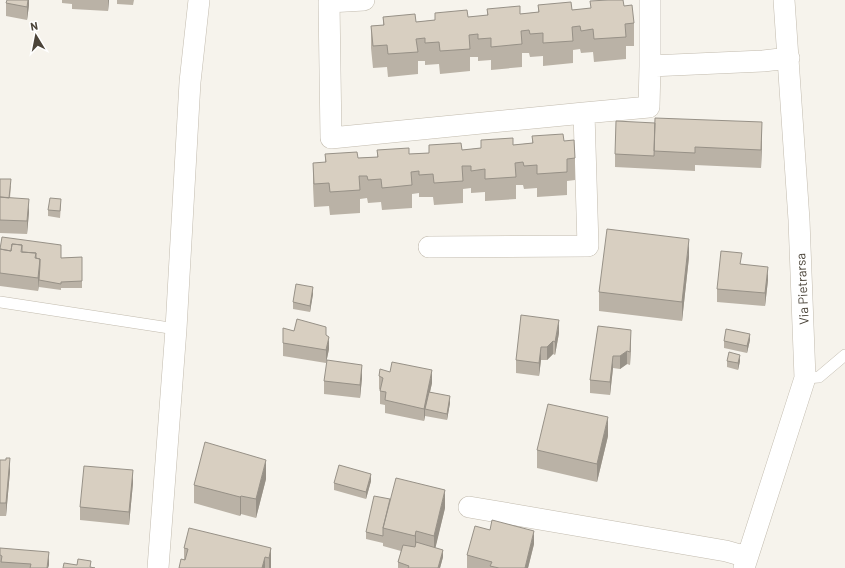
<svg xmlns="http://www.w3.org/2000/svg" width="845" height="568" font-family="Barlow,sans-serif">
<rect width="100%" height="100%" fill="#f6f3ec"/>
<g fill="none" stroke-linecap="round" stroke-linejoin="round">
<g stroke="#c2bbae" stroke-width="12">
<path id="service" d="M0 302 176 329
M805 378 819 377 845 355"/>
</g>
<g stroke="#c2bbae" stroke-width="22">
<path id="minor" d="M364 0 329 2 331 138 584 113 588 246 429 247
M650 0V66
M584 113 649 107 650 66 763 61 789 58
M469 507 726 551 747 557
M158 568 176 329 190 82 199 0
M744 568 805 378 799 220 784 0"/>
</g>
<use href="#service" stroke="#fff" stroke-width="11"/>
<use href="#minor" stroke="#fff" stroke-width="21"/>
</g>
<path fill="#bab2a6" d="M29 0V5L27 20 6 16V3Z
M62 0H109L108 11 72 9V4L62 3Z
M117 0H134L133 5 117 4Z
M538 5 572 10 624 6 634 23V46H626V59L594 62 593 52 581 53 580 49 573 50V63L543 66V56L530 57 529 53H522V67L491 70V60L478 61V57H470V71L440 74 439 64 425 65V61H418V74L388 77 387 67 373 68 371 48V26L383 25V17L416 22 435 20V13L468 17 487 16V9L520 14 538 12Z
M532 136 564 141 575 158V180L567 181V195L537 197V188L524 189 523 185H516V199L485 201V192L471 193V188L463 189V203L434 205 433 197H419V193L412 194V208L382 210 381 202 368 203 367 198 360 199V213L330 215 329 206 314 207 313 186V163H325V154L358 158 377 157V150L409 154 429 153V145L462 150 481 148V140L513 145 532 143Z
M762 141 761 168 695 165V171L615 167V154Z
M0 179 11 186 10 198 29 212 27 234 0 233Z
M61 205 60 218 48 216V210Z
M0 249 61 258 82 257V288H61V290L39 287V286L38 291 0 286Z
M689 257 682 321 599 311V292Z
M742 264 768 280 765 306 717 302V289Z
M313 294 310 312 293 309V302Z
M598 326 631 343 630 365 627 364 620 369 613 368 610 395 590 393V380Z
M283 328 294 331 326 335 329 349 326 363 283 356Z
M559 333 555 355 553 354 547 360H541L539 376 516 373V360Z
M750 340 747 353 724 348V341Z
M727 361H740L738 370 727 367Z
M379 376 432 383 430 392 450 403 447 420 425 416 424 421 385 413V405L380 404V390L379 389Z
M362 378 360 398 324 394V381Z
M608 436 597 482 537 468V450Z
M0 460 10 471 6 516H0Z
M266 479 256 518 241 514 240 516 194 503V485Z
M371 481 366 499 334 490V483Z
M133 483 129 525 80 520V507Z
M445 508 435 548 443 557 440 568H398V562L401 551 383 546V543L366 539V532Z
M534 544 528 568H467V555Z
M0 548 49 565 48 568H0Z
M184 548H271V568H179L184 559Z"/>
<path fill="#979187" d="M28 0H29V5L27 20V7Z
M108 0H109L108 11Z
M762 122V141L761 168V150Z
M29 199V212L27 234V221Z
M689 239V257L682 321V302Z
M40 259V272L39 280 38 291V278Z
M768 267V280L765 306V293Z
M313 287V294L310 312V306Z
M559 320V333L555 355V342Z
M631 330V343L630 365V352Z
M750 334V340L747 353V346Z
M329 337V349L326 363V350Z
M553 341V354L547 360V347Z
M541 347V360L539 376V363Z
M627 351V364L620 369V356Z
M740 355V361L738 370V363Z
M613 356V368L610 395V382Z
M362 365V378L360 398V385Z
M432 370V383L426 409H425V416L424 421V409Z
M450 396V403L447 420V414Z
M608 417V436L597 482V464Z
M10 458V471L6 516V503Z
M266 460V479L256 518V499Z
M133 470V483L129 525V512Z
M371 474V481L366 499V492Z
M445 490V508L434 554V536Z
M241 496V514L240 516V497Z
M416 531V549L415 554V536Z
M534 531V544L528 568H525Z
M271 548V568H269V558Z
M443 550V557L440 568H438Z
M49 552V565L48 568H47Z
M265 557V568H262Z"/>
<path fill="#d8cfc1" stroke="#979187" d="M7 0H28L27 7 6 3Z
M608 0H623L624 6 632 5 634 23 625 24 626 37 594 39 593 29 581 31 580 26 572 27 573 41 543 43V33L530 34 529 30 521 31 522 44 491 47V38L478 39V34L469 35 470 49 440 51 439 42 425 43V38L416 39 418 52 388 54 387 45 373 46 371 26 384 25 383 17 415 14 416 22 435 20V13L467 10 468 17 488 15 487 9 520 6V14L539 12 538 5 571 2 572 10 591 8 590 1Z
M655 118 762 122 761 150 695 147V153L654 151Z
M616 121 655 123 654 156 615 154Z
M563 134 564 141 574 140 575 158 567 159V172L537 174V165L524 166 523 162 515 163 516 177 485 179V169L471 171V166H462L463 181 434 183 433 174 419 175V171L411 172 412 185 382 188 381 179 368 180 367 176H359L360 190 330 192 329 183 314 184 313 163 326 162 325 154 357 152 358 158 378 157 377 150 409 148V154L429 153V145L461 143 462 150 481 148V140L513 138V145L533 143 532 136Z
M0 179H11L9 198 0 197Z
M0 197 29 199 27 221 0 220Z
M50 198 61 199 60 211 48 210Z
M607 229 689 239 682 302 599 292Z
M2 237 61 245V258L82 257V281L61 282V284L39 280 40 265V259L36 258V253L22 252V245L12 244 11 251 0 249Z
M12 244 22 245 21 252 36 253 35 258 40 259 38 278 0 273V249L11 251Z
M721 251 742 253 740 264 768 267 765 293 717 289Z
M296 284 313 287 310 306 293 302Z
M521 315 559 320 555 342 553 341 547 347H541L539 363 516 360Z
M297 319 326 327V335L329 337 326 350 283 343V328L294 331Z
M598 326 631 330 630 352 627 351 620 356H613L610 382 590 380Z
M726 329 750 334 747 346 724 341Z
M729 352 740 355 738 363 727 361Z
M327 360 362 365 360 385 324 381Z
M392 362 432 370 424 409 385 400 386 392 380 391 383 378 379 376 380 369 390 372Z
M429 392 450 396 447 414 425 409Z
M548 404 608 417 597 464 537 450Z
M205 442 266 460 256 499 241 496 240 497 194 485Z
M6 458H10L6 503H0V460H6Z
M339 465 371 474 366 492 334 483Z
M84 466 133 470 129 512 80 507Z
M396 478 445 490 434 536 416 531 415 536 383 528Z
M374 496 390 499 383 528V536L366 532Z
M492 520 534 531 525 568H499L490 566 492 562 467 555 475 526 490 530Z
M189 528 271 548 269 558 265 557 262 568H179L181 559 185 560 188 549 184 548Z
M416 542 443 550 438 568H408L409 566 398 562 403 545 415 547Z
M0 548 49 552 47 568H30L31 564 1 562 2 556 0 555Z
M78 559 91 561 90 567 95 568H63L64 563 77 565Z"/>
<g text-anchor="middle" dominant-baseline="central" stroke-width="3" stroke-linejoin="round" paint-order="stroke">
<g font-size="13" fill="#4b4439" stroke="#fff">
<text transform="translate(802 289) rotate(-93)">Via Pietrarsa</text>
</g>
</g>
<g transform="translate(36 36) rotate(350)" stroke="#ffffff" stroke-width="3" paint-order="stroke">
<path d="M0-3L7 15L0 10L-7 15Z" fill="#4b4439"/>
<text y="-6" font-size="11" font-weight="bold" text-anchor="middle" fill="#4b4439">N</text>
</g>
</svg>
